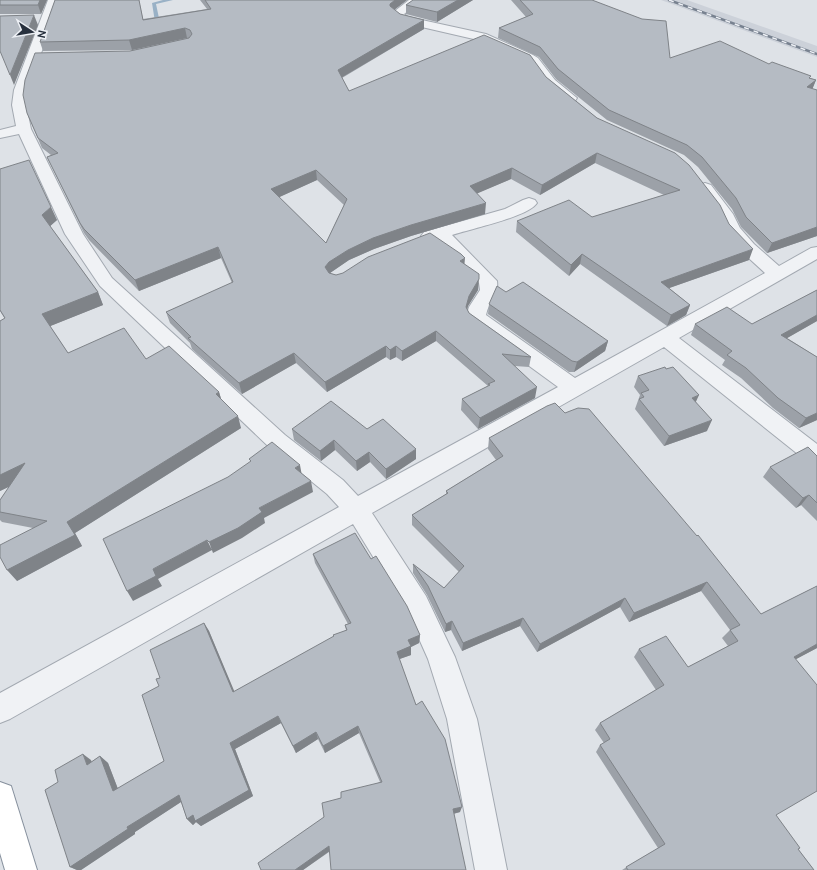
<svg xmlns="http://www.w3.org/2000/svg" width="817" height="870" font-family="Cabin,sans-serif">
<rect width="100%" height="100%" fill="#dee2e7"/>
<path fill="#ccd1d9" d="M661 0H687L817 46V57Z"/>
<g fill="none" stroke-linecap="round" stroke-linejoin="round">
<path fill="#99b1c6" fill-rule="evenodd" d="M163 0H173L156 4 160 23 150 25V23L155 22 152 3Z"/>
<g stroke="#a3a9b1" stroke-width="2">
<path id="minor" d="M48 0H60L28 90 26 105 31 129 83 234 112 278 285 435 343 480 358 496 558 387 469 322 466 317 469 307 480 290 479 283 437 239 430 241 424 240 421 236 424 232 505 209 523 200 529 198 535 200 537 203C528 217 470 229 452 235L497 281C499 296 489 300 486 315L575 378 765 273 742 252 726 234 717 215 697 188 699 185 705 183 711 185 733 214 740 228 754 244 779 266 811 248 817 247V259L679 338 817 444V466L809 463 664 347 372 513 426 596 455 657 477 719 507 870H475L447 719 428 659 408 614 353 524 10 719 0 723V693L339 507 327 494 269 447 100 286 65 234 19 134 0 138V130L16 126 12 105 14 90Z
M409 0H427L425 2 417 4 404 14 408 17 486 34 533 55 538 58 555 80 577 98 575 101H565L545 86 530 64 478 40 400 22 391 14Z"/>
</g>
<g stroke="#86909d" stroke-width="2">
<path id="trunk" d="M0 782 11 786 37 870H5L0 853Z"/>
</g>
<use href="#minor" fill="#f0f2f5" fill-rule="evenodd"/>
<use href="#trunk" fill="#fff" fill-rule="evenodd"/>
<g stroke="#788290" stroke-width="2.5">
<path id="rail" d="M669 0 817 54"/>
</g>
<use href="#rail" stroke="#edf0f5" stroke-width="1.5" stroke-dasharray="5" stroke-linecap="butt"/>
</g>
<path fill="#9ca1a8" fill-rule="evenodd" d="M0 0H47L41 14H0Z
M55 0H139L143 19 207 9 200 0H407L394 10 400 14 424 29 342 78 349 91 546 77 729 224 749 260 669 288 690 305 686 315 667 326 580 264 569 276 516 232 517 221 592 217 664 195 595 163 540 195 511 179 477 193 485 214 411 236 374 249 349 260 330 273 336 275 464 264 478 290 468 306 467 309 469 313 531 357 529 367 515 366 535 398 478 429 461 410 462 399 488 386 436 341 402 361 396 357 390 360 386 357 327 392 296 363 242 394 192 349 190 343 170 323 166 312 232 283 221 258 139 291 89 240 84 233 52 167 47 157 51 155 42 148 27 113 130 51 188 38H187L132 50 43 51 40 42ZM317 180 344 205 326 243 279 197Z
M413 0H473L437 22 406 14V5Z
M511 0H592L670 58 769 64 816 80 812 89 817 90V236L767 253 741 227 732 209 698 167 684 155 607 120 556 79 539 57 498 38 499 28 526 17Z
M0 169 57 220 50 226 98 292 103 305 50 326 68 353 146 359 219 392 221 399 241 428 75 533 82 546 17 581 33 528 2 522 0 520V500L10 486 0 491V321L5 319 0 311Z
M817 290V321L787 338 817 357V420L799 428 773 408 741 378 722 365 725 360 691 335 695 324H752Z
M506 292 608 341 605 351 574 372H569L488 314 489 304Z
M638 376 696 402 707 431 664 446 635 409 640 395 634 387Z
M292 429H367L416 459 386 479 370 462 357 471 335 450 321 461 294 440Z
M489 438 761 614 817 586V648L796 659 776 815 798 849 814 870H622L658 848 596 752 600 745 604 743 595 730 600 723 656 690 634 657 639 649 688 667 728 646 722 638 730 630 701 591 629 622 620 607 537 652 520 626 462 651 451 630 445 632 427 595 413 573V564L444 588 459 572 412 525V515L446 494V491L496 460 488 449Z
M817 456V521L801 505 796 508 763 477 770 467Z
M313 554 371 559 420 635 419 643 411 647V655L399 659 416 705 460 812 329 852 303 870H261L324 817 341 798 380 782 359 733 325 753 318 739 296 753 281 723 235 749 253 796 201 826 196 822 193 825 187 819 181 802 135 832V834L81 870H77L70 867 58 782 91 760V762L100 756 108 763 118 789 164 761 159 686 160 678 204 623 209 631 234 692 346 630 345 625 348 624 315 563Z"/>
<path fill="#7f8388" d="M40 0H47L41 14 38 5Z
M395 0H407L390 13V4Z
M458 0H473L437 22V12Z
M34 15 38 25 14 85 10 75Z
M424 20V29L339 79 338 70Z
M185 28 187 38 132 50 129 40Z
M816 80 812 90 807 87Z
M597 153 595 163 540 195 542 185Z
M512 168 511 179 469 197 470 186Z
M316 170 317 180 273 200 271 189Z
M486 203 485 214 411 236 374 249 349 260 330 273 326 278 325 267 329 262 348 250 373 238 411 225Z
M51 207 57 220 48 228 42 215Z
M817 227V236L767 253 772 243Z
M218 247 221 258 139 291 135 280Z
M753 249 749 260 658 292 661 282Z
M582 254 580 264 569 276 571 265Z
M465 258 464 269 460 261Z
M479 279 478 290 468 306 465 318 466 307 469 296Z
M98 292 103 305 48 327 42 314Z
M690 305 686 315 667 326 671 315Z
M817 315V321L775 345 781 335Z
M436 331V341L402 361V351Z
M608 341 605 351 574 372 577 362Z
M386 346V357L327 392 325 382Z
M396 346V357L390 360V350Z
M294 353 296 363 242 394 239 383Z
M537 387 535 398 478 429 480 418Z
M219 392 223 405 216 394Z
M699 395 694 406 692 398Z
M817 413V420L799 428 806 418Z
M238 416 241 428 75 533 82 546 17 581 7 570 67 522Z
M712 420 707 431 664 446 669 436Z
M334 440 335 450 321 461 320 451Z
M416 449V459L386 479V469Z
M369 452 370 462 357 471 356 461Z
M25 463 34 475 0 491V475Z
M300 465 302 476 295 468Z
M311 481 313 492 264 518 265 523 242 538 213 553 209 542 259 508Z
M809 495 801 505 796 508 803 498Z
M207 540 212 550 158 579 162 586 133 601 127 591 153 569Z
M707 582 701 591 629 622 634 613Z
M625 598 620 607 537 652 540 644Z
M523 618 520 626 462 651 463 643Z
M452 621 451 630 445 632 446 624Z
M204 623 209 631 238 700 233 692Z
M420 635 419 643 411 647V655L397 660V652L408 640Z
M817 644V648L785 665 794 657Z
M278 716 281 723 235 749 253 796 201 826 196 822 193 825 187 819 193 815 230 743Z
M358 726 359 733 325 753 323 746Z
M316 732 318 739 296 753 293 746Z
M83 754 91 760 95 771 87 765Z
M100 756 108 763 121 797 113 791Z
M179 795 184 800 135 832V834L81 870H77L70 867 127 827Z
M462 807 460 812 452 814 453 809Z
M329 846 331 850 303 870H295Z"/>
<path fill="#b5bbc3" stroke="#7f8388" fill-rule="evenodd" d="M0 0H40L38 5H0Z
M55 0H139L143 20 211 9 205 0H395L390 4V6L400 14 424 20 338 70 349 91 484 35 530 55 546 77 597 118 675 153 689 165 720 205 729 224 753 249 661 282 690 305 671 315 582 254 571 265 517 221 569 200 592 217 680 190 597 153 542 185 512 168 470 186 486 203 411 225 373 238 348 250 329 262 325 267 329 273 336 275 343 273 368 257 430 233 461 254 465 258 460 261 479 274V279L469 296 466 307 469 313 531 357 502 354 537 387 480 418 462 399 490 385 488 384 495 381 436 331 402 351 396 346 390 350 386 346 325 382 294 353 239 383 188 338 191 337 166 312 233 282 218 247 135 280 84 229 80 223 47 157 58 153 38 138 27 113 23 95 25 80 35 53 130 51 189 38 192 34 190 30 185 28 129 40 40 42ZM316 170 347 199 326 243 271 189Z
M413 0H458L437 12 406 5Z
M520 0H592L642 19 666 21 670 58 720 41 769 64 772 62 811 76 809 78 816 80 807 87 817 90V227L772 243 746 217 736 198 702 157 687 145 609 110 558 69 540 47 499 28 533 14Z
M34 15 10 75 0 51V16Z
M29 160 51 207 42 215 98 292 42 314 68 353 124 328 146 359 169 346 219 392 216 394 238 416 67 522 75 535 7 570 0 557V545L47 521 0 512V500L25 463 0 475V321L5 318 0 310V169Z
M523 282 608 341 577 362 572 361 489 304 497 286 506 292Z
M817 290V315L781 335 817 357V413L806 418 778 398 746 368 727 355 732 351 695 324 727 307 752 324Z
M665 367 666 369 673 367 699 395 692 398 712 420 669 436 639 399 644 397 641 393 649 390 638 376Z
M331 401 367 429 383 419 416 449 386 469 369 452 356 461 334 440 320 451 292 429Z
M555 403 565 413 578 408 589 409 697 536 698 535 761 614 817 586V644L794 657 817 685V791L776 815 800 848 798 849 814 870H628L626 867 665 844 600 745 610 739 600 723 664 685 639 649 666 636 688 667 738 641 730 630 740 625 707 582 634 613 625 598 540 644 523 618 463 643 452 621 446 624 428 586 413 564 444 588 464 566 412 515 448 493 446 491 503 456 489 438 547 406Z
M272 442 300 465 295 468 311 481 259 508 262 512 238 528 209 542 207 540 153 569 156 576 127 591 103 539 228 477 251 461 249 459Z
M808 447 817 456V503L809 495 803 498 770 467Z
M355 533 371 559 376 556 407 606 420 635 408 640 411 646 397 652 416 705 422 701 445 739 462 807 453 809 466 870H331L329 846 295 870H261L258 863 324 817 322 803 341 798V792L382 782 358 726 323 746 316 732 293 746 278 716 230 743 249 790 195 821 193 815 187 819 179 795 127 827 128 829 70 867 45 790 58 782 55 770 83 754 87 765 100 756 113 791 164 761 142 695 159 686 156 679 160 678 150 650 204 623 233 692 334 636 333 635 347 630 345 625 351 623 313 554Z"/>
<g transform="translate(32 32) rotate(102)" stroke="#edf0f5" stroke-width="3" paint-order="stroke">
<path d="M0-3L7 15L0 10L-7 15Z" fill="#27303d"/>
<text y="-6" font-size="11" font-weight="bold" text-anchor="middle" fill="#27303d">N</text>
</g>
</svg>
